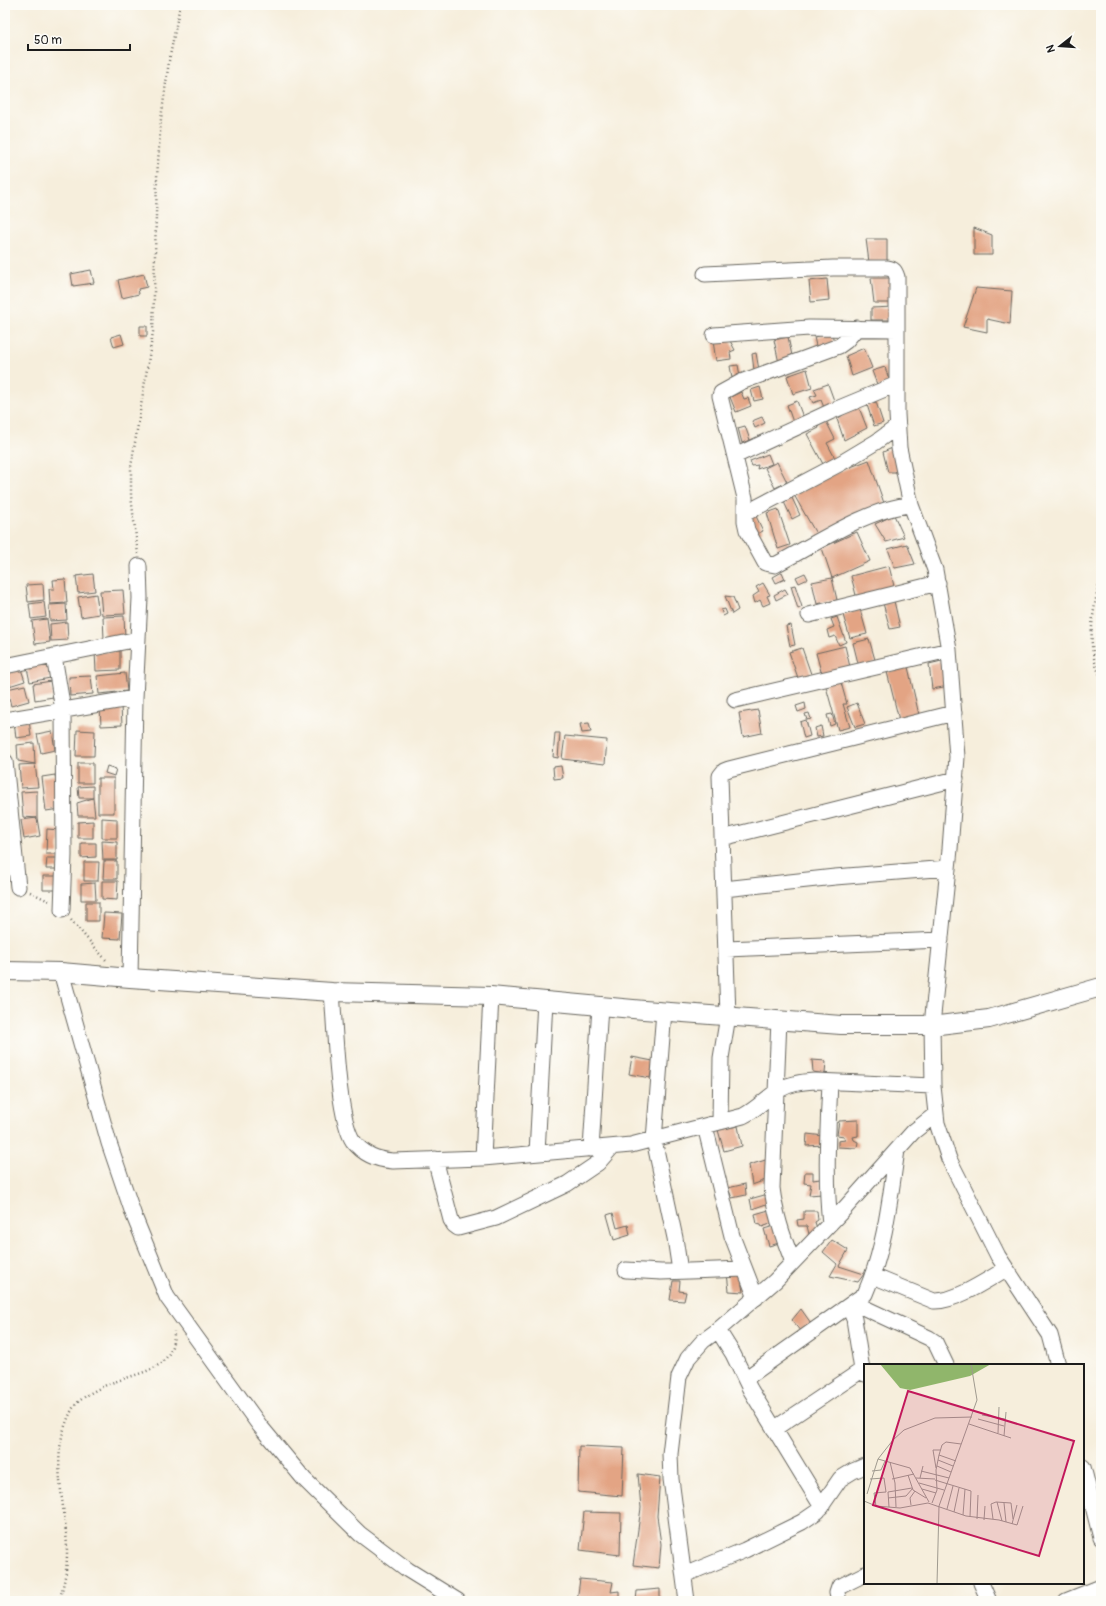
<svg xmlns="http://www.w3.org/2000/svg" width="1106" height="1606" font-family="Pangolin,sans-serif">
<rect width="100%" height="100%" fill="#fdfcf7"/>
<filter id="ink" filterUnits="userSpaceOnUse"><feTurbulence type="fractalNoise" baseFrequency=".025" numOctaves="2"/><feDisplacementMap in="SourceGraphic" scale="8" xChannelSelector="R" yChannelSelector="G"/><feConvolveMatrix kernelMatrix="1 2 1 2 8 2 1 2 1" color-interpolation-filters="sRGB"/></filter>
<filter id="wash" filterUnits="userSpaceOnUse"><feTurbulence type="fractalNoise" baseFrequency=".012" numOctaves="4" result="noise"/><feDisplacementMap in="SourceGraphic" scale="16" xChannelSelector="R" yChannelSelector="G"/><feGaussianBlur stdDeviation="0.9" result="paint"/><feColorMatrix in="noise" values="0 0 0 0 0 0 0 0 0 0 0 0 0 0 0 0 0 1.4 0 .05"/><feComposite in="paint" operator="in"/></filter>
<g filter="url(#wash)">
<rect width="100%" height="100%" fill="#f6eedc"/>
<g id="blocks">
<path fill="#e3a484" d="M974 228 992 235V255H974Z
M866 239H887V261L869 262Z
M91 270 94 283 73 286 71 274Z
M144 274 147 287 138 289 139 294 122 298 118 280Z
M871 278H892L894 303H874Z
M827 279 829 300 811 302 809 281Z
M976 288 1012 291 1010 324 987 319V332L963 327Z
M894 307 890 320H871V308Z
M140 326H147V336H140Z
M832 333 834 343 816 346 814 337Z
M121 334 124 344 114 347 111 337Z
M788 337 793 360 779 363 774 340Z
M729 339 735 350 730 352 731 359 716 361 713 341Z
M864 348 872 368 852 376 846 356Z
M756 353 759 370H754L752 354Z
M738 365 741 382 733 383 730 366Z
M885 367 890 383 878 387 872 371Z
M807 369 812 388 793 394 787 376Z
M828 384 836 406 825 410 821 400 813 403 810 397 817 395 814 389Z
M760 387 763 399 754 401 751 390Z
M741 392 744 399 748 398 751 406 736 412 730 397Z
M797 401 804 420 795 428 787 405Z
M876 402 883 423 874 426 867 405Z
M858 405 867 428 844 440 837 419Z
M762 417 765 423 755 428 752 421Z
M825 419 835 439 827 443 835 458 823 464 807 434 819 428 817 424Z
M745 426 750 440 742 443 738 428Z
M897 446 900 472H888L883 452Z
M768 454 772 464 757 469 758 465 752 466 750 461Z
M869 460 885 506 818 537 794 495 830 475Z
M777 462 787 482 775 488 765 468Z
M792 498 800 515 792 519 784 502Z
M778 509 790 545 778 549 767 513Z
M755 514 763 531 757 534 749 517Z
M894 515 904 537 886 542 875 524Z
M857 532 870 561 832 578 822 548Z
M907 544 915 564 895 568 888 549Z
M889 566 895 590 857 599 851 576Z
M782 572 785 579 776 583 773 577Z
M805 573 808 579 799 583 796 577Z
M93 574 95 591 78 593 76 576Z
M832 578 837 600 817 604 812 582Z
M65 579 67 603 50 604 49 589H54L53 580Z
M763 583 770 595 767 596 770 603 763 606 760 600 755 603 753 596 759 592 756 587Z
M43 584 44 600 28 602 26 585Z
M795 585 802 607 798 609 791 586Z
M785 589 788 594 776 600 774 595Z
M123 590 125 614 102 615 100 591Z
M96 594 99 614 81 617 78 597Z
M725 596 733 597 738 610 732 614Z
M894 601 900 627 890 629 883 603Z
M44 602 46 617 31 619 29 604Z
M66 604 67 620 50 621 49 605Z
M725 609 727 614 723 616 721 610Z
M860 609 867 634 850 638 843 615Z
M124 616 125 638 104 639 103 617Z
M837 617 846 642 839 645 835 636 829 638 827 630 834 627 831 619Z
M47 619 50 642 35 644 32 621Z
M67 622 68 640 51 641 50 624Z
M791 625 795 645 790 646 786 626Z
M869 639 876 663 859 667 853 643Z
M845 646 850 667 822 675 816 653Z
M802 648 811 674 798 678 789 652Z
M120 651V670L96 671 95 652Z
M946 660 949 686 932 689 929 664Z
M47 663 50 678 30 682 27 668Z
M908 667 919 715 899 720 887 672Z
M21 669 25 681 6 687 5 674Z
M125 673 127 691 99 694 97 676Z
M91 676 93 694 70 696 69 677Z
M840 679 847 704H843L850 727 838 730 825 683Z
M51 681 53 697 35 700 33 684Z
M25 685 29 701 11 706 7 689Z
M805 703 806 709 798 712 796 706Z
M857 703 865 724 855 727 847 707Z
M121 706 122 725 101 726 100 707Z
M758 710 762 733 743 737 739 713Z
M809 713 811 719 807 720 805 714Z
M832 714 835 724 830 726 827 715Z
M29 720 31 736 16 738 14 722Z
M806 720 810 736 804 738 800 722Z
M589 723 591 732 582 733 580 724Z
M821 726 823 736 817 737 815 728Z
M77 730 95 731 94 756H76Z
M52 731 55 750 41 753 37 734Z
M555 733H560L558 758 553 757Z
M565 736 607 740 605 764 562 759Z
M34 743 35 764 18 761 17 745Z
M78 763H93V783H78Z
M35 764 38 787 21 788 19 765Z
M107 766 116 769 114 776 105 773Z
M561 766 563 778 554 779 553 767Z
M55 775 60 809 46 811 42 777Z
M98 778H114V813H98Z
M93 786V798H79L78 787Z
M37 791V818L40 836 24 839 21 820 37 818 23 817 21 792Z
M93 798 95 816H78L77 803Z
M102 818 117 819V838H102Z
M93 821V838H78V822Z
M47 829 60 830 58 854H46Z
M102 841 117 842V860H103Z
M81 843H96V857L81 858Z
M47 858H59L58 869H46Z
M104 861H117V879H103Z
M84 862H99L98 881H84Z
M43 876H61V890H43Z
M102 881H118L117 900 102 899Z
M95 883 96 900H81V884Z
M86 902H99V921H86Z
M104 913 122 914 120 939 102 938Z
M632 1057 653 1061 650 1078 629 1074Z
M812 1060 826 1061 825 1074 813 1072Z
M858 1120V1136L853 1137 854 1140 858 1142 857 1148 838 1147V1141L845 1140 844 1136 837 1135 839 1121Z
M738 1126 742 1146 724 1151 718 1130Z
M807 1134 824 1136V1145L806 1146Z
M769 1159 771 1178 752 1185 749 1165Z
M805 1172H813V1180L820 1179 822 1194 809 1195 811 1184 804 1183Z
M745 1184 746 1195 732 1198 728 1188Z
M768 1194 769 1203 752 1209 750 1199Z
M769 1210 773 1223 762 1227 761 1225 757 1224 755 1214Z
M804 1211H817L818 1220 815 1222 819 1235 810 1238 807 1226H798L797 1220 804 1219Z
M613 1213 617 1228 628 1225 630 1235 614 1240 607 1215Z
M774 1226 779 1243 769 1246 764 1229Z
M832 1240 848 1250 839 1266 864 1274 858 1282 830 1276 837 1264 823 1252Z
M727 1273H740L743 1292 729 1291Z
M673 1281H680L679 1291 686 1292 684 1301 670 1300Z
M801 1309 813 1326 803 1333 792 1320Z
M579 1446 624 1448 622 1496 578 1492Z
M638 1474 660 1477 657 1516 661 1544 659 1568 633 1565 641 1508Z
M584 1512 621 1513 620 1555 580 1550Z
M580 1579 613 1582 611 1592 619 1591V1601H577Z
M660 1589V1601H636L637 1591Z"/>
</g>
</g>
<g filter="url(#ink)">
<use href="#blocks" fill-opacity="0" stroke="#68665f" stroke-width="1"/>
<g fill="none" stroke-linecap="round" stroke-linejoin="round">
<g stroke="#68665f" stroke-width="17">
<path id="minor" d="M705 274 833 268H887C894 269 895 271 897 277V414L899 448 911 505 935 570 949 650 957 757 950 849 932 1025 933 1086 937 1123 949 1159 998 1256 1050 1335 1058 1365
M857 328 846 341 839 346 741 382 721 393 720 396 745 498V521L747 530 765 563 775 565C814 545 868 508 911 505
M714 335 809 328 897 329
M735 456 832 411 897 384
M746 513 841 463 876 442 898 426
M809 615 938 583
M54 656 63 710 64 855 62 910
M5 666 138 639
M735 700 949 650
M5 720 135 698
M5 761 18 887
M722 838 956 779
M724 889 835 877 948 868
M726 949 941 940
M61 972 109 1143 134 1216 167 1297 260 1426 304 1479 360 1534 408 1570 458 1601
M130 978 135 698 140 598 139 566
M332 992C335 1025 337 1117 353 1141 363 1154 378 1160 393 1161L483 1158 491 996
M664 1011 654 1140 675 1238 680 1271
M779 1020 772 1188C775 1214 783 1238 793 1262
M720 1122 721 1058 728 1016 720 776 724 771 729 769 954 713
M705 1126 732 1236 756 1298
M591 1149 600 1006
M537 1153 545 1001
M483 1158 631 1145 743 1116C757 1109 766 1098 779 1090 790 1083 803 1082 815 1081L933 1086
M435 1159 451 1220 454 1225 458 1228 496 1218 567 1184 598 1163 612 1147
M830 1224C825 1177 828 1129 830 1082
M626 1270 661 1272 744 1269
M873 1276 934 1301C955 1302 987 1280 1006 1269
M854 1303 929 1338 935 1342 946 1365
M849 1307 854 1319 862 1370 865 1374
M718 1330 733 1354 750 1389 822 1507
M745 1379 865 1294C885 1249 890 1199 897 1150
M774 1429 862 1370
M1083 1467 1101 1538
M684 1575 745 1550 802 1522 818 1511 840 1479 853 1471 865 1466
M981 1583 989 1601
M687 1601 671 1479 670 1454 679 1377 688 1358 703 1341 718 1330 775 1281 845 1208 913 1132 936 1114
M839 1601 837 1593 839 1587 865 1574
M1066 1601 1101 1587"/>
</g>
<g stroke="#68665f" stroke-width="20">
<path id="tertiary" d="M5 971 61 972 130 978 332 992 491 996 644 1010 841 1025H939L989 1019 1101 987"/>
</g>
<path stroke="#68665f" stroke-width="2.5" stroke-dasharray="1 3" stroke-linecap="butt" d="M138 554 131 496V467L153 332 157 177 161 119 169 61 180 5
M1101 575C1094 608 1084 645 1101 677
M30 892 49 901
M71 920 106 960
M59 1601C64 1585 67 1570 67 1553 67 1502 46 1456 73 1408 77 1402 83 1398 89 1394 98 1389 107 1384 117 1381 145 1371 174 1369 174 1331"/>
<use href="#minor" stroke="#fff" stroke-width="15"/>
<use href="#tertiary" stroke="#fff" stroke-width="18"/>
</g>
</g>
<g transform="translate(864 1364)">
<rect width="220" height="220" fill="#f6eedc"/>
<path d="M16 0H127L106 12 46 26 36 24Z" fill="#90b66b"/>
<path fill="none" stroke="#9f9a8f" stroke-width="1" d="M118 51 141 55M114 55 140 62M105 60 147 74M134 69 135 43M140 72 142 48M14 95 46 104 65 138M74 96 89 102M92 97 75 91 78 81 82 78 97 80M26 98 31 119 32 143M73 102 87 108M72 104 69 86H77M8 107 17 106 21 97M57 107 85 114M44 111 49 126 62 134M52 114 71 115M56 114 59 102M6 115 20 114 22 128 10 129 12 142M28 115 50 110M71 116 107 127 106 153M55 119 80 126M58 125 72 129M3 130 14 95 29 76 40 66 71 54 108 53M24 134 42 132 49 124M0 137 12 142 36 144 64 139 102 152 135 156 153 161 159 142M133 138 138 157M68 139 73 126 72 106 75 91M140 139 142 158M47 141 46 134 51 127M25 143 24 128 48 124M83 145 89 122M90 148 95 124M99 151 101 125M113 155 114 131M129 155 127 140 132 138 147 139 149 155M120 156 121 142M148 160 153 141M73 220 75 142 113 36 107 0"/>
<path fill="#c2185b" fill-opacity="0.15" stroke="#c2185b" stroke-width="2" d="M44 27 210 77 175 192 9 141Z"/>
<rect width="220" height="220" fill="none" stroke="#1c1c1c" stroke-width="2"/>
</g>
<rect width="1106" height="1606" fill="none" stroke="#fdfcf7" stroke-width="20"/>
<g transform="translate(1060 46) rotate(253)" stroke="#fdfcf7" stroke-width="3" paint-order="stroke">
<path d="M0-3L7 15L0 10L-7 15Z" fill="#1c1c1c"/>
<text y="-6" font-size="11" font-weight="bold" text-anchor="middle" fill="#1c1c1c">N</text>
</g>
<path d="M28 44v6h102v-6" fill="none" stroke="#1c1c1c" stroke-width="2"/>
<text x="34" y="44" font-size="12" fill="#1c1c1c" stroke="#fdfcf7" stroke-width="3" paint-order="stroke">50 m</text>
</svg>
